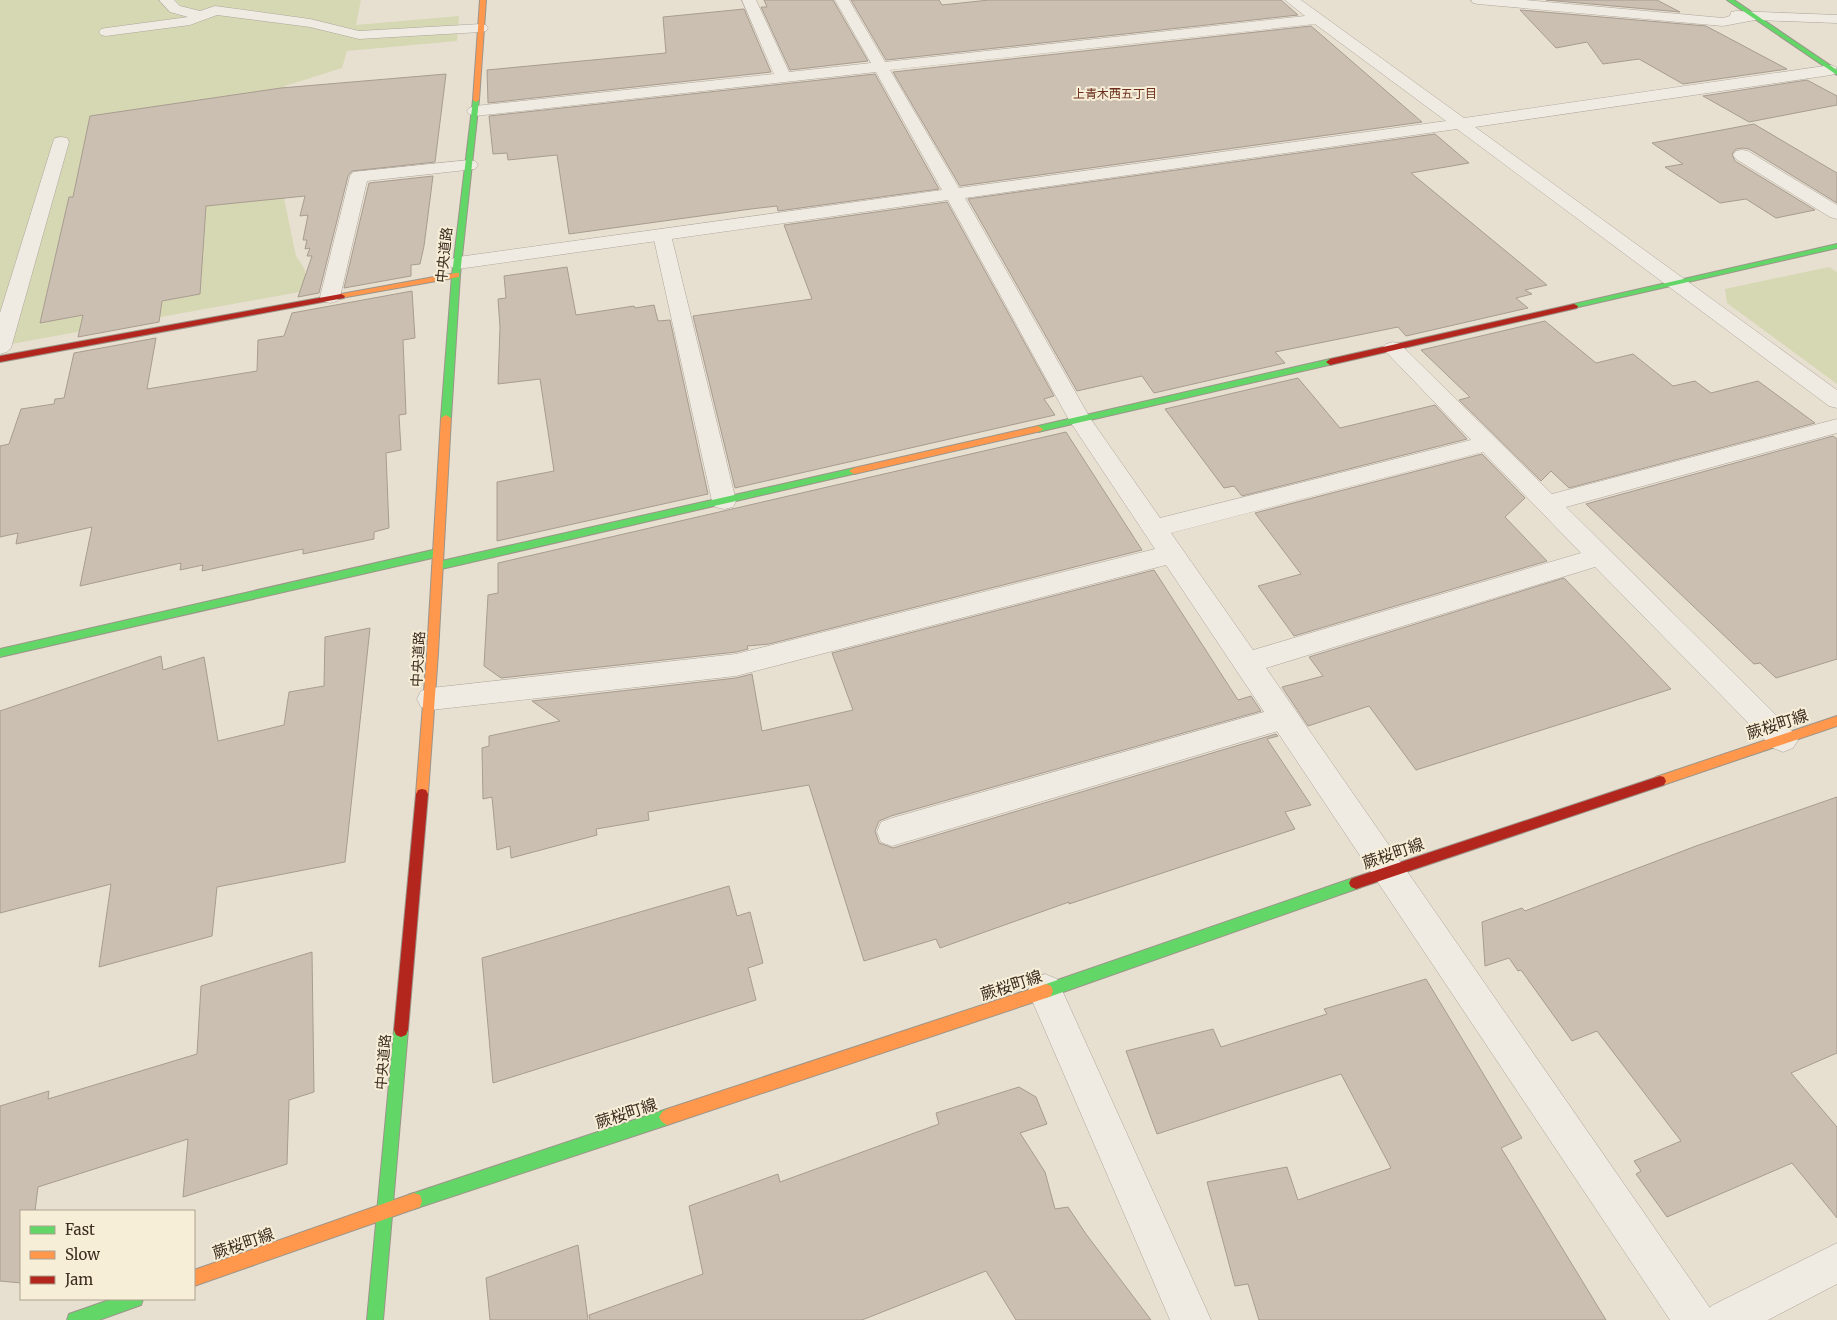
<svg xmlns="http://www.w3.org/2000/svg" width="1837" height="1320" font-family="Merriweather,'Noto Sans JP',serif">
<rect width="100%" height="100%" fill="#e7e0d1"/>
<path fill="#d6d7b3" d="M0 0H361L356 25 459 16 457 41 347 51 342 68 285 86 278 170 296 256 305 270V291L0 346Z
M1829 267 1837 272V384L1727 303 1725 289Z"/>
<path fill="#cbbfb2" stroke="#a89c90" d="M764 0H833L868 61 790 70 761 7H767Z
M851 0H939L942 5 989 0H1281L1298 15 886 60Z
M1546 0H1657L1680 12Z
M744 9 771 72 488 103 487 70 666 53 663 17Z
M1520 10 1706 26 1787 69 1683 84 1639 59 1603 64 1587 42 1556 48Z
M1311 26 1422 122 960 186 893 72Z
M446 74 435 162 352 171 348 176 319 293 298 297 312 256H307L310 248 305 249 307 240H303L308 215 300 216 305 196 206 206 200 294 162 301 159 322 78 337 83 315 40 323 69 197H73L90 116 281 88Z
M875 74 939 189 778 211 777 206 751 209 569 234 557 155 508 160 507 153 493 154 489 116Z
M1807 80 1837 96V105L1749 122 1703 96Z
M1754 124 1837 173V203L1749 149 1742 148 1736 149 1732 154 1735 161 1815 210 1776 218 1746 199 1720 203 1665 167 1683 164 1652 143Z
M1435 134 1469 163 1411 173 1547 285 1525 290 1532 294 1516 298 1528 308 1406 336 1398 327 1275 352 1285 363 1154 393 1142 376 1077 391 968 199Z
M433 176 424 246 420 264 411 265V276L344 288 369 183Z
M947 202 1054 396 1044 399 1055 415 735 488 693 316 812 299 784 225Z
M567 267 576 315 634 306 635 308 654 305 658 321 670 320 708 494 497 541V482L554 471 540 379 498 384 500 327 498 299 506 298 504 276Z
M412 291 415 338 403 340 406 414 399 415 401 450 386 453 389 528 374 532V539L303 554V549L202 571 203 565 180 570 181 563 80 586 92 527 16 544 18 533 0 537V446L9 444 21 409 54 404 55 399 64 398 74 353 156 338 147 389 257 371 258 340 284 336 292 313Z
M1545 321 1596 363 1633 354 1673 386 1695 381 1711 393 1758 381 1815 423 1569 488 1551 471 1541 481 1459 400 1470 397 1421 350Z
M1298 378 1340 428 1435 405 1467 439 1242 496 1234 486 1224 488 1165 409Z
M1066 432 1142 550 769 644 747 646 748 649 736 652 501 678 484 666 488 595 498 593V563Z
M1833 436 1837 439V659L1776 678 1760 663 1754 664 1586 504Z
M1482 454 1525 498 1505 517 1547 561 1294 636 1258 586 1301 574 1255 513Z
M1154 570 1238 700 1251 696 1261 711 891 816 879 821 875 831 879 843 893 848 1276 734 1278 736 1267 739 1311 805 1285 812 1295 829 1069 904V902L940 948 936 939 864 961 809 785 648 812 649 820 596 829 597 835 511 858 510 846 497 850 492 797 483 799 482 748 489 746V736L560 721 532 701 736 678 752 674 762 731 853 710 832 653Z
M1564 578 1671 689 1416 770 1369 706 1308 726 1282 687 1323 676 1309 657Z
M370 628 345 862 217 887 212 936 99 967 111 884 0 913V711L161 656 163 670 204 657 218 741 284 725 289 692 324 686 325 637Z
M1837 797V1053L1791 1073 1837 1127V1218L1792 1163 1667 1217 1636 1174 1641 1171 1634 1161 1681 1141 1597 1031 1572 1041 1521 970 1518 971 1509 958 1485 966 1482 922 1522 908 1525 911 1696 846Z
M729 886 737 916 750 912 763 963 748 968 756 1000 493 1083 482 958Z
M312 952 314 1092 289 1100 287 1164 183 1197 188 1139 38 1187 35 1211H21V1283L0 1281V1106L49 1091 48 1099 197 1054 201 986Z
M1426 979 1522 1138 1501 1148 1606 1320H1259L1248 1284 1235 1286 1207 1182 1287 1167 1298 1200 1391 1168 1341 1074 1157 1134 1126 1051 1213 1029 1221 1047 1327 1014 1324 1009Z
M1019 1087 1036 1097 1047 1124 1020 1133 1045 1172 1055 1209 1068 1207 1086 1234 1151 1320H1016L986 1271 862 1320H590L589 1315 703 1274 689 1206 778 1174 780 1182 939 1124 936 1113Z
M578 1245 588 1320H490L486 1278Z"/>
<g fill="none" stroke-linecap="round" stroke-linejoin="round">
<g stroke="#ada599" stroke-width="1">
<path id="lane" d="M159 0H174L180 6 200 11 215 6 310 19 359 31 481 24 486 25 488 28 486 31 481 32 359 39 310 27 217 15 190 25 106 36 101 35 99 32 101 29 106 28 188 17 170 12Z
M61 137 67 138 69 142 11 348 7 352 0 354V313L53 142 55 138Z
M1742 150 1748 151 1837 205V219L1830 217 1736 159 1733 155 1736 151Z
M469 160 475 161 478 165 475 169 367 181 340 297 337 301 330 303 323 301 320 297 350 176 353 172Z
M662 229 669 231 671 235 736 501 733 507 724 509 715 507 712 501 653 235 655 231Z
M1285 706 1295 710 1299 718 1295 726 892 846 881 842 877 832 881 822 892 818Z"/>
</g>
<g stroke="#ada599" stroke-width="1">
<path id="street" d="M742 0H756L789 72 871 63 835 0H849L885 62 1305 16 1285 0H1301L1464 118 1831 65 1836 67 1837 73 1831 75 1475 127 1837 390V408L1829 406 1457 129 965 198 1090 418 1160 518 1471 440 1386 352 1382 348 1386 344 1393 342 1400 344 1552 494 1837 419V433L1566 507 1793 732 1798 740 1793 748 1783 752 1773 748 1595 567 1266 668 1710 1308 1711 1306 1837 1243V1284L1768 1320H1670L1166 565 736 676 431 710 421 707 417 699 421 691 431 688 736 654 1155 549 1069 420 948 200 458 269 451 267 448 263 451 259 458 257 942 190 876 72 475 116 469 114 467 111 469 108 475 106 774 74ZM1315 24 1446 121 959 188 890 70ZM1483 452 1581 553 1253 650 1171 533Z
M1471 0H1525L1723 18 1730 16 1731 12 1736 11 1837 15V23L1755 20 1723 26 1478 4 1473 3Z
M1045 974 1057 979 1211 1320H1170L1028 991 1033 979Z"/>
</g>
<g stroke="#9c958a" stroke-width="2">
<path id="fast" d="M1727 0H1734L1837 70V75Z
M476 98 479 100 460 275 451 418 446 421 441 418 452 275 473 100Z
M1837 244V248L1574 308 1570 306 1574 304Z
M1330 359 1333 360V364L1038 432 1033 429 1038 426Z
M854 468 857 469 859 471 857 473 437 570 432 566 437 562Z
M437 549 441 550 442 553 441 556 0 657V649Z
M1356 877 1361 879 1363 883 1361 887 1356 889 1046 998 1041 996 1039 991 1041 986 1046 984Z
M401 1023 406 1025 408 1030 383 1320H367L394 1030 396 1025Z
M667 1109 672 1112 675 1117 672 1122 667 1125 414 1209 408 1207 406 1201 408 1195 414 1193Z
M112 1299H143L141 1305 99 1320H67L69 1314Z"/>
</g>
<g stroke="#9c958a" stroke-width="2">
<path id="slow" d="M480 0H486L479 100 476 102 473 100Z
M456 273H459V277L341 298 337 296 341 294Z
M446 415 451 418 438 653 428 794 426 798 422 799 418 798 416 794 427 653 441 418Z
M1038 426 1043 429 1041 431 854 474 849 471 854 468Z
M1837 716V726L1660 786 1656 785 1654 781 1656 777Z
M1046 984 1051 986 1053 991 1051 996 1046 998 667 1125 662 1122 659 1117 662 1112 667 1109Z
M414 1193 420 1195 422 1201 420 1207 194 1286V1270Z"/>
</g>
<g stroke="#9c958a" stroke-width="2">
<path id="jam" d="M341 294 345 296 344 298 0 362V356Z
M1574 304 1578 306 1577 308 1330 365 1326 362 1330 359Z
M1660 776 1664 777 1666 781 1664 785 1356 889 1351 887 1349 883 1351 879 1356 877Z
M422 789 426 790 428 794 408 1030 406 1035 401 1037 396 1035 394 1030 416 794 418 790Z"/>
</g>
<use href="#lane" fill="#efebe3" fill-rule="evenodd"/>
<use href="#street" fill="#efebe3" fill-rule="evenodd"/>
<use href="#fast" fill="#63d668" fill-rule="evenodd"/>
<use href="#slow" fill="#ff974d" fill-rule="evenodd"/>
<use href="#jam" fill="#b3261e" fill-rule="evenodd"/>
</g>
<g text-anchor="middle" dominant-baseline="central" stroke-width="4" stroke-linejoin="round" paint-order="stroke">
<g font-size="12" fill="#6b2e1e" stroke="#f7eed8">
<text x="1115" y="93">上青木西五丁目</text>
</g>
<g font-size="14" fill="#3d2e20" stroke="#f7eed8">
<text transform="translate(444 255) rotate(-84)">中央道路</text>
<text transform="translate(418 659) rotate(-87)">中央道路</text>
<text transform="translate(383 1062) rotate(-85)">中央道路</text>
</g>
<g font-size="16" fill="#3d2e20" stroke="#f7eed8">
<text transform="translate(1777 724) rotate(-18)">蕨桜町線</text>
<text transform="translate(1393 853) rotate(-19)">蕨桜町線</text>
<text transform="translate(1011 985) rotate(-18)">蕨桜町線</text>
<text transform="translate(626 1113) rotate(-18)">蕨桜町線</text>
<text transform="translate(243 1243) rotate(-19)">蕨桜町線</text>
</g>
</g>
<rect x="20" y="1210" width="175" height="90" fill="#f7eed8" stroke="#ada18e"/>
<rect x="30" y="1226" width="25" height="8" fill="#63d668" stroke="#ada18e"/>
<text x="65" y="1235" font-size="15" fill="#3d2e20">Fast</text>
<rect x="30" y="1251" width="25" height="8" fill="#ff974d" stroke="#ada18e"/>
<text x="65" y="1260" font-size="15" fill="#3d2e20">Slow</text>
<rect x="30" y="1276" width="25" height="8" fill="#b3261e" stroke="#ada18e"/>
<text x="65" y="1285" font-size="15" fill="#3d2e20">Jam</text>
</svg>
